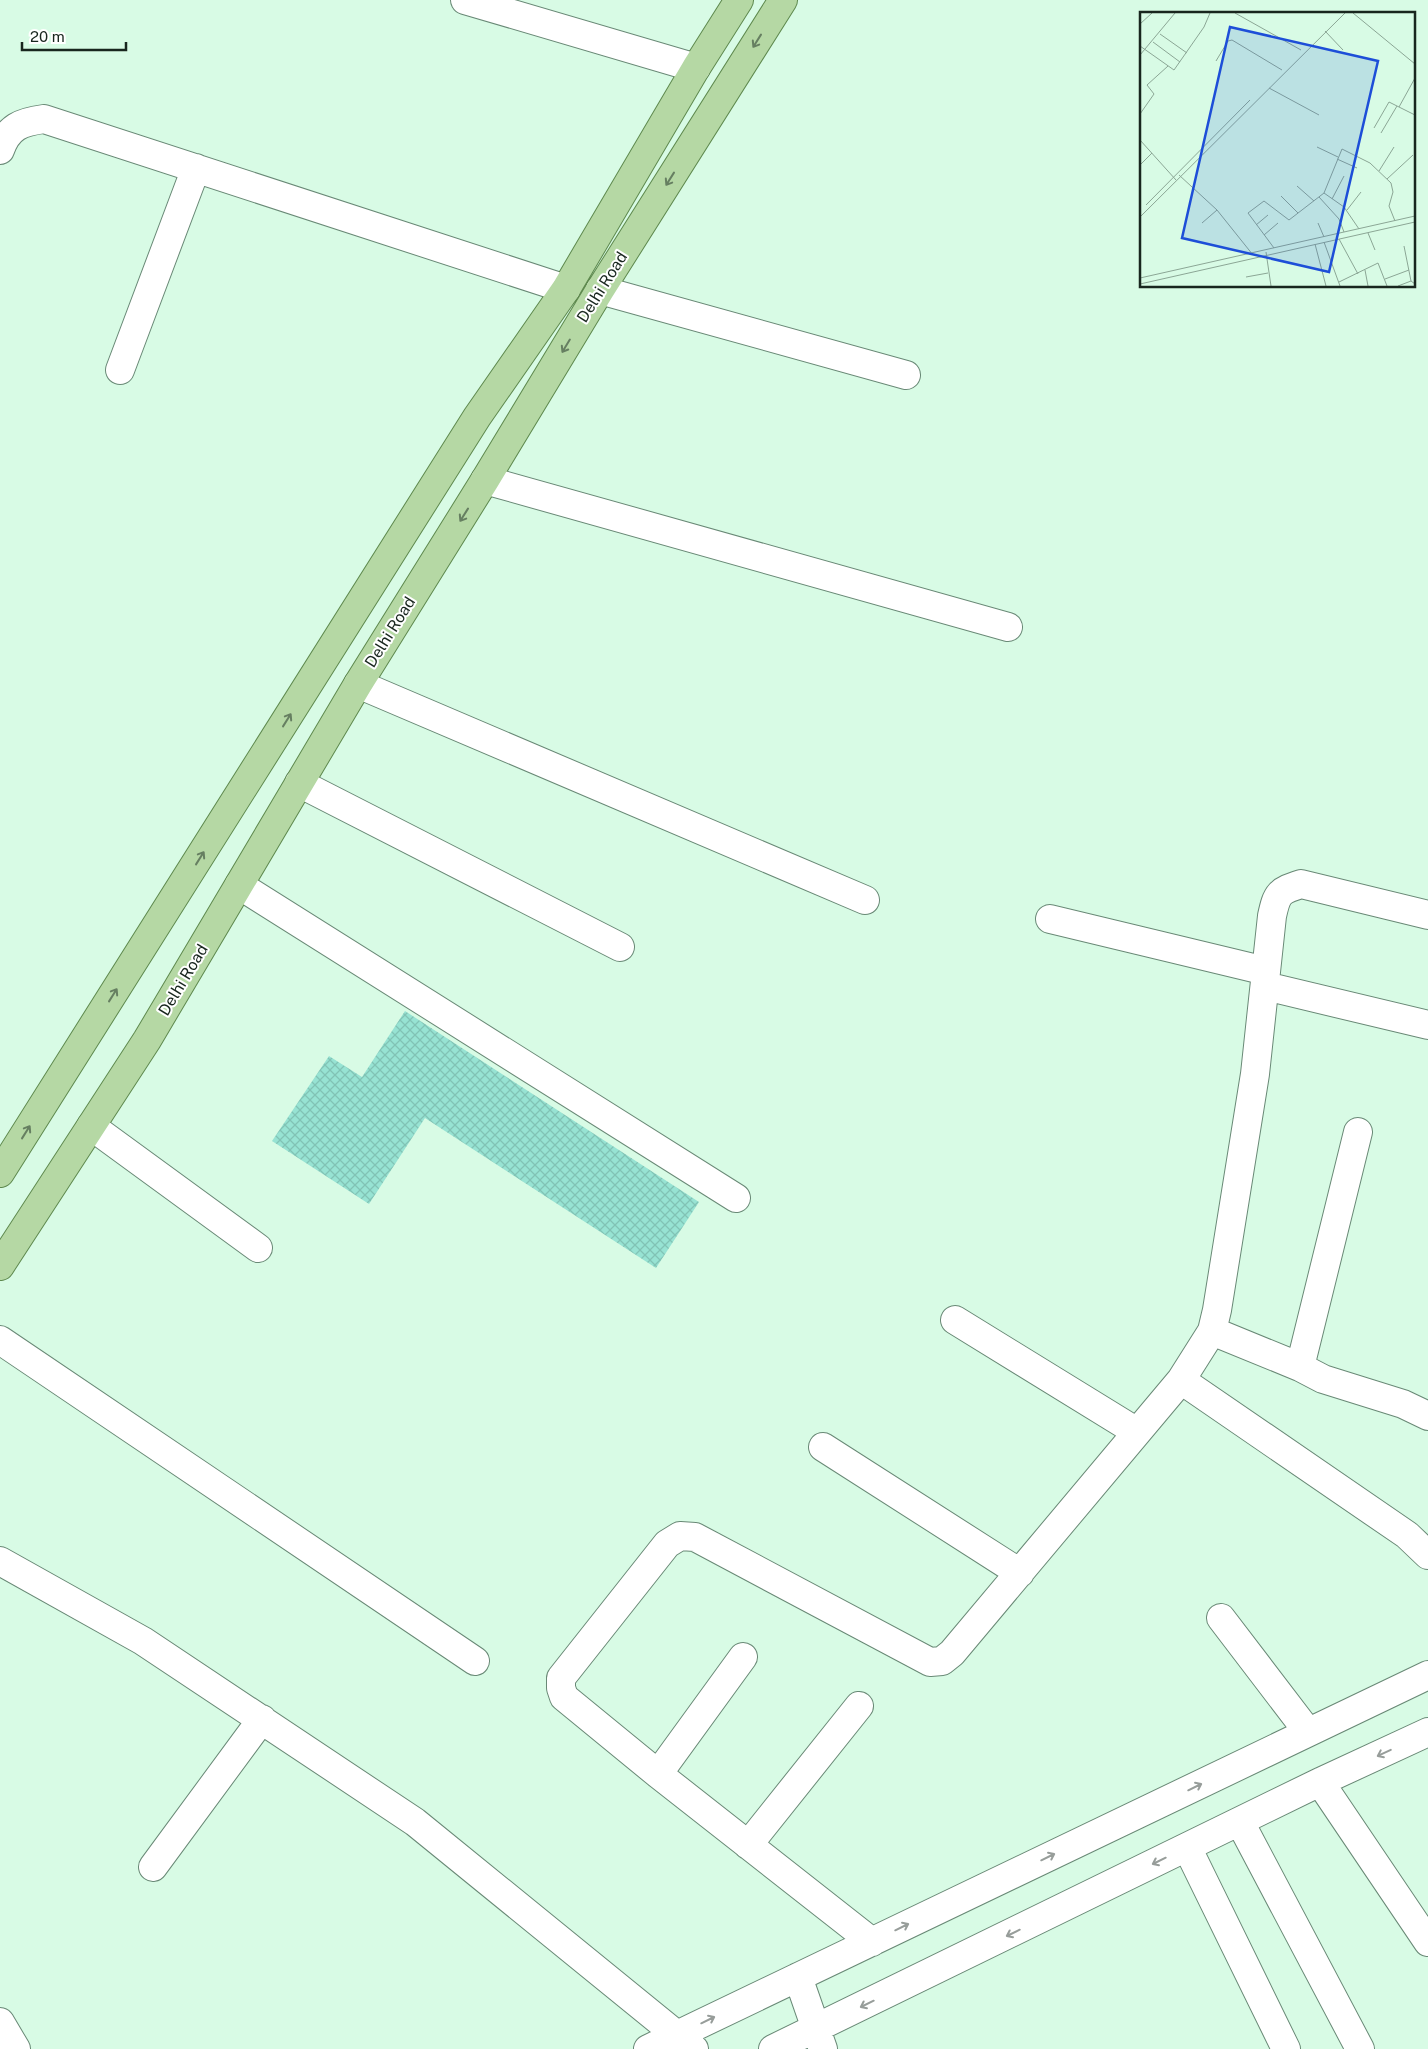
<svg xmlns="http://www.w3.org/2000/svg" width="1428" height="2049" font-family="'Public Sans',sans-serif">
<defs>
<pattern id="building-cross-hatch" width="8" height="8" patternUnits="userSpaceOnUse" patternTransform="scale(1.25)"><rect width="8" height="8" fill="#97e3d3"/><path d="M0 0l8 8M0 8l8-8" fill="none" stroke="#81c3b5"/></pattern>
</defs>
<rect width="100%" height="100%" fill="#d8fbe5"/>
<path fill="url(#building-cross-hatch)" d="M405 1011 699 1202 656 1268 425 1118 369 1204 272 1141 329 1056 362 1077Z"/>
<g fill="none" stroke-linecap="round" stroke-linejoin="round">
<g stroke="#698976" stroke-width="30">
<path id="minor" d="M465 0 696 68
M0 150C8 127 21 122 44 119L566 289
M600 290 906 375
M120 370 196 168
M485 480 1008 627
M358 684 865 900
M299 783 620 947
M239 885 736 1198
M1050 919 1266 971
M1265 986 1428 1025
M91 1126 258 1248
M955 1320 1137 1432
M1212 1331 1300 1367 1323 1379 1403 1404 1428 1416
M0 1340 475 1661
M1300 1367 1358 1132
M1181 1380 1407 1535 1428 1555
M823 1447 1020 1573
M0 1561 143 1641 415 1822 694 2049
M1221 1618 1308 1732
M658 1774 743 1657
M1320 1782 1428 1942
M1240 1822 1360 2049
M748 1845 859 1706
M1187 1847 1286 2049
M153 1867 262 1719
M872 1942 658 1774 564 1697 561 1688V1678L667 1544 680 1536 695 1537 930 1662 942 1661 952 1653 1181 1380 1212 1331 1217 1310 1255 1074 1272 916C1277 893 1279 891 1301 884L1428 915
M798 1977 823 2049
M0 2022 16 2049
M648 2049 1428 1675
M773 2049 1320 1782 1428 1732"/>
</g>
<g stroke="#5e894e" stroke-width="30">
<path id="major" d="M0 1173 477 417 566 289 696 68 739 0
M0 1266 147 1040 358 684 485 480 600 290 783 0"/>
</g>
<use href="#minor" stroke="#fff" stroke-width="28"/>
<use href="#major" stroke="#b5d8a4" stroke-width="28"/>
</g>
<defs><path id="oneway-shaft" d="M-6 0H5M1.5-3L5.5 0L1.5 3" fill="none" stroke-width="1.6" stroke-linecap="round" stroke-linejoin="round" transform="scale(1.25)"/></defs>
<g stroke="#667f61">
<use href="#oneway-shaft" transform="translate(757 41) rotate(122)"/>
<use href="#oneway-shaft" transform="translate(670 179) rotate(122)"/>
<use href="#oneway-shaft" transform="translate(566 346) rotate(121)"/>
<use href="#oneway-shaft" transform="translate(464 515) rotate(122)"/>
<use href="#oneway-shaft" transform="translate(287 720) rotate(-58)"/>
<use href="#oneway-shaft" transform="translate(200 858) rotate(-58)"/>
<use href="#oneway-shaft" transform="translate(113 995) rotate(-58)"/>
<use href="#oneway-shaft" transform="translate(26 1132) rotate(-58)"/>
</g>
<g stroke="#979d9a">
<use href="#oneway-shaft" transform="translate(1384 1753) rotate(155)"/>
<use href="#oneway-shaft" transform="translate(1195 1787) rotate(-26)"/>
<use href="#oneway-shaft" transform="translate(1048 1857) rotate(-26)"/>
<use href="#oneway-shaft" transform="translate(1159 1861) rotate(154)"/>
<use href="#oneway-shaft" transform="translate(902 1927) rotate(-26)"/>
<use href="#oneway-shaft" transform="translate(1013 1933) rotate(154)"/>
<use href="#oneway-shaft" transform="translate(867 2004) rotate(154)"/>
<use href="#oneway-shaft" transform="translate(708 2020) rotate(-26)"/>
</g>
<g text-anchor="middle" dominant-baseline="central" stroke-width="4" stroke-linejoin="round" paint-order="stroke">
<g font-size="16" fill="#18261e" stroke="#fff">
<text transform="translate(602 287) rotate(-58)">Delhi Road</text>
<text transform="translate(390 632) rotate(-58)">Delhi Road</text>
<text transform="translate(183 980) rotate(-59)">Delhi Road</text>
</g>
</g>
<g transform="translate(1140 12)">
<rect width="275" height="275" fill="#d8fbe5"/>
<path fill="none" stroke="#8ba695" stroke-width="1" d="M95 1 161 38M213 1 275 52M0 12 12 1M185 19 203 38M20 22 47 41M13 30 40 50M0 34 34 58 64 15 70 1M0 43 35 1M76 49 88 29 92 28 142 58M129 76 179 103M259 95 275 66M0 102 14 82 7 73 28 54M234 116 249 90 275 103M241 121 257 94M0 128 36 168M177 135 198 145M197 147 217 156M0 153 12 141M239 159 254 135M39 163 77 198 113 243M247 167 273 143M157 174 174 189M184 181 204 195 219 217M141 184 158 201M179 185 199 207 204 220M192 187 204 164M6 193 110 88M207 198 221 180M0 205 205 1M62 211 77 198M178 211 184 225M116 213 128 203M228 221 235 238M124 223 138 211M199 227 218 262M184 230 200 274M175 232 186 274M264 234 271 269M134 236 108 201 124 189 149 208 184 181 202 137 230 151 251 171 253 180 249 194 255 209M126 240 131 274M225 258 228 274M106 265 128 261M0 266 275 204M245 267 269 258M199 270 238 251 247 274M0 272 275 210M258 274 271 269 275 272"/>
<path fill="#1d4ed8" fill-opacity="0.15" stroke="#1d4ed8" stroke-width="2.5" d="M90 15 238 49 189 260 42 226Z"/>
<rect width="275" height="275" fill="none" stroke="#18261e" stroke-width="2.5"/>
</g>
<path d="M22 42v8h104v-8" fill="none" stroke="#18261e" stroke-width="2.5"/>
<text x="30" y="42" font-size="15" fill="#18261e" stroke="#ffffff" stroke-width="4" paint-order="stroke">20 m</text>
</svg>
